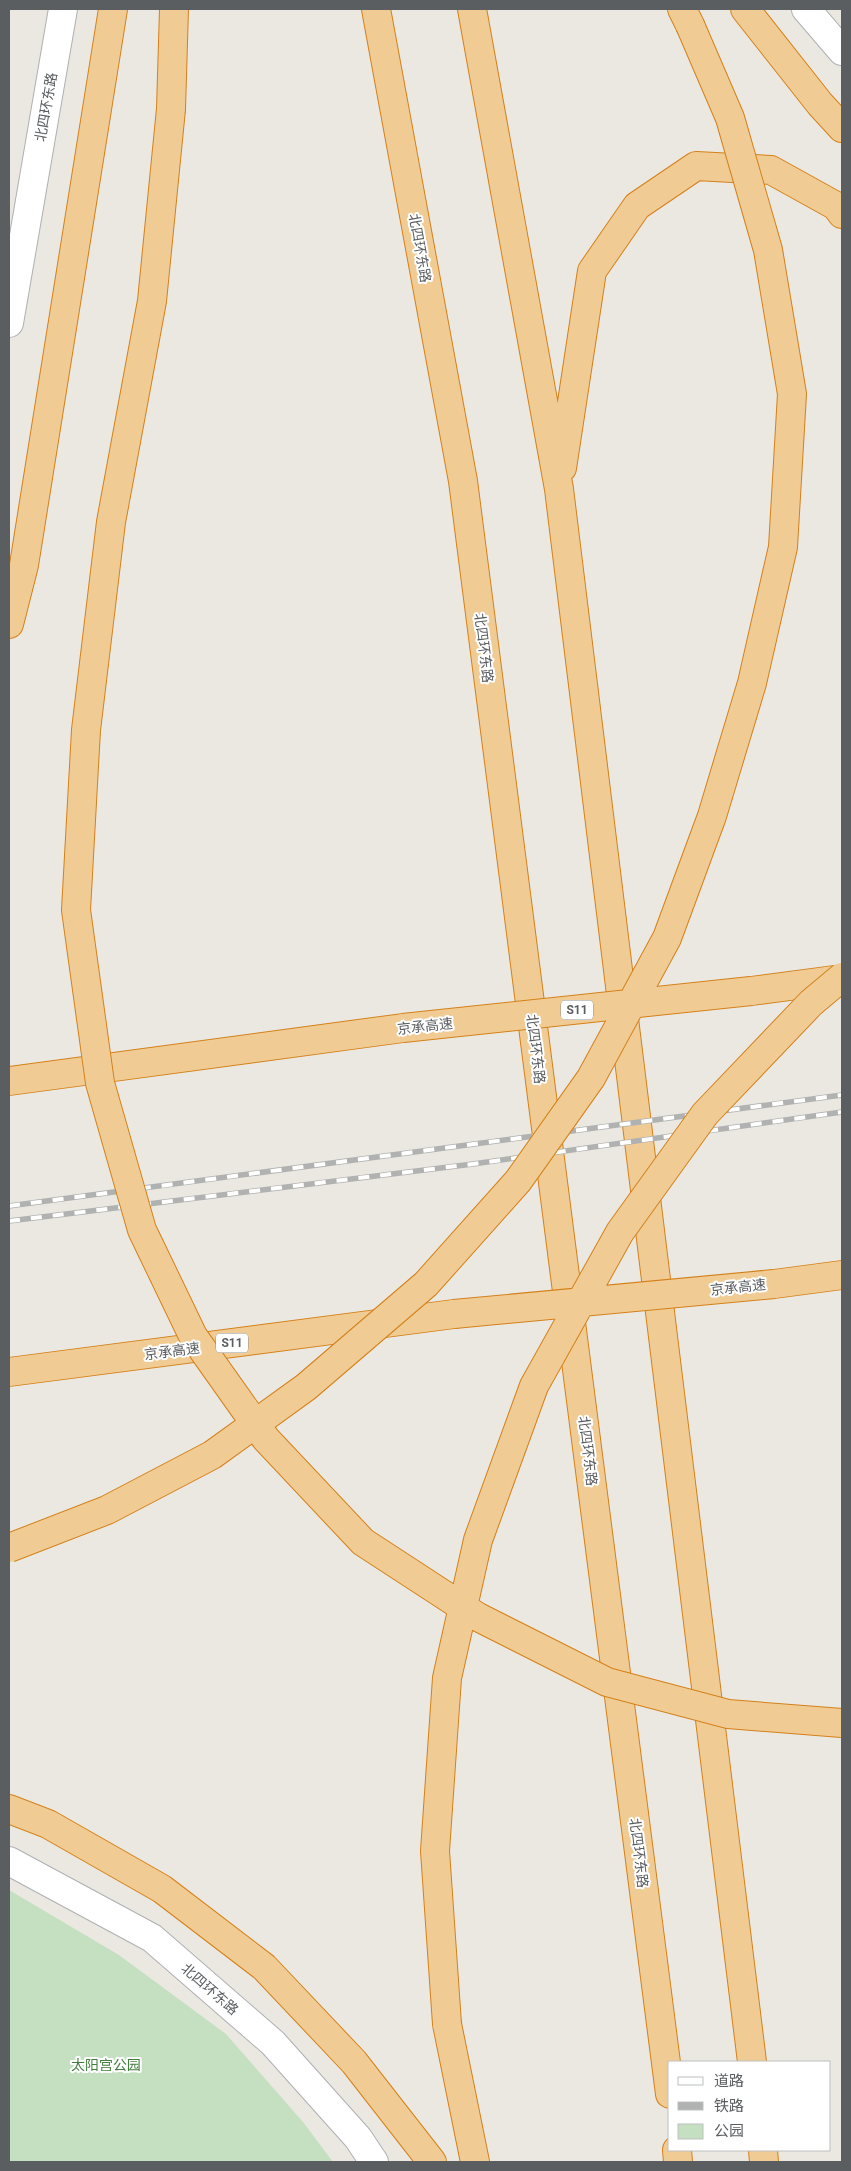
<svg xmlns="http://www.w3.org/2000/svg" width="851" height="2171" font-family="Roboto,'Noto Sans SC',sans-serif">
<rect width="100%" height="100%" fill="#ebe8e2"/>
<path fill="#c5e0c1" d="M9 1890 119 1955 226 2034 303 2122 333 2162H9Z"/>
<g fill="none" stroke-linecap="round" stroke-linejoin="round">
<g stroke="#aeb0b3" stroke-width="30">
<path id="minor" d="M806 9 842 51
M9 323 63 9
M9 1861 152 1938 273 2043 358 2138 374 2162"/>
</g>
<g stroke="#d4801a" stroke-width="30">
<path id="highway" d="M376 9 463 481 670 2094
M472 9 559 489 752 2062
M682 9 690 25
M745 9 820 104 842 128
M171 109 174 9
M562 468 592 271 637 206 696 166 771 170 836 206 842 214
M9 624 24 565 113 9
M751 991 842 979
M9 1081 403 1028
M774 1284 842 1275
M9 1372 454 1314
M9 1809 48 1824 162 1889 264 1967 354 2062 432 2162
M447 2024 475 2162
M677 2150 678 2162
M763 2150 764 2162"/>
</g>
<use href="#minor" stroke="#fff" stroke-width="28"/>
<use href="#highway" stroke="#f0cc94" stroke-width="28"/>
<g stroke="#b0b1b1" stroke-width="5.5">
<path id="rail" d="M9 1206 842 1095
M9 1221 473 1164 842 1112"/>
</g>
<use href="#rail" stroke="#fff" stroke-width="4" stroke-dasharray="11" stroke-linecap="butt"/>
<g stroke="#d4801a" stroke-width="30" stroke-linecap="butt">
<path id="highway-bridge" d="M171 109 152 301 111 522 86 730 76 910 100 1083 142 1230 193 1336 266 1439 363 1542 478 1617 607 1682 728 1714 842 1723
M403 1028 751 991
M454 1314 774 1284
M9 1548 107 1510 212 1455 306 1387 426 1284 518 1181 591 1078 667 938 712 816 752 683 783 547 792 394 768 250 730 118 690 25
M447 2024 435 1851 447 1678 478 1540 534 1386 620 1232 705 1114 811 1003 842 977"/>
</g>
<use href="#highway-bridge" stroke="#f0cc94" stroke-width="28"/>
</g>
<g text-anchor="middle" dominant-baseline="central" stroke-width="4" stroke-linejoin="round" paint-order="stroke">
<g fill="#fff" stroke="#8c8e90" stroke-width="1">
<rect x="561" y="1000.5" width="32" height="19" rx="4"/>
<rect x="216" y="1333.5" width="32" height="19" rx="4"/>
</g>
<g font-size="12" font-weight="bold" fill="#5a5e61">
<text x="577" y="1010">S11</text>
<text x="232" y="1343">S11</text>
</g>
<g font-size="14" fill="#5a5e61" stroke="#fff">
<text transform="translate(46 107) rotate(-80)">北四环东路</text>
<text transform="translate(420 248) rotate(80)">北四环东路</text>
<text transform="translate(484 648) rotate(83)">北四环东路</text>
<text transform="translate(425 1026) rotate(-6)">京承高速</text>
<text transform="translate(536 1049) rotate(83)">北四环东路</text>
<text transform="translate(738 1287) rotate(-6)">京承高速</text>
<text transform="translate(172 1351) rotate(-7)">京承高速</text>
<text transform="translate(588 1451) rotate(83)">北四环东路</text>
<text transform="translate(639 1853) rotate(83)">北四环东路</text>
<text transform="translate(210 1989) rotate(41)">北四环东路</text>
</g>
<g font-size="14" fill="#437d3e" stroke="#fff">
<text x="106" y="2065">太阳宫公园</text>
</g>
</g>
<rect width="851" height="2171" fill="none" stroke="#5a5e61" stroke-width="20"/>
<rect x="668" y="2061" width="162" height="90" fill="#ffffff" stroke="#bdbfc0"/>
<rect x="678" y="2077" width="25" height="8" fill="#ffffff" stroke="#bdbfc0"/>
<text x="714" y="2086" font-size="15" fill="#5a5e61">道路</text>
<rect x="678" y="2102" width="25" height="8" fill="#b0b1b1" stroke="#bdbfc0"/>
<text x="714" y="2111" font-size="15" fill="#5a5e61">铁路</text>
<rect x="678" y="2124" width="25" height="15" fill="#c5e0c1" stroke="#bdbfc0"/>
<text x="714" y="2136" font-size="15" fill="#5a5e61">公园</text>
</svg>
